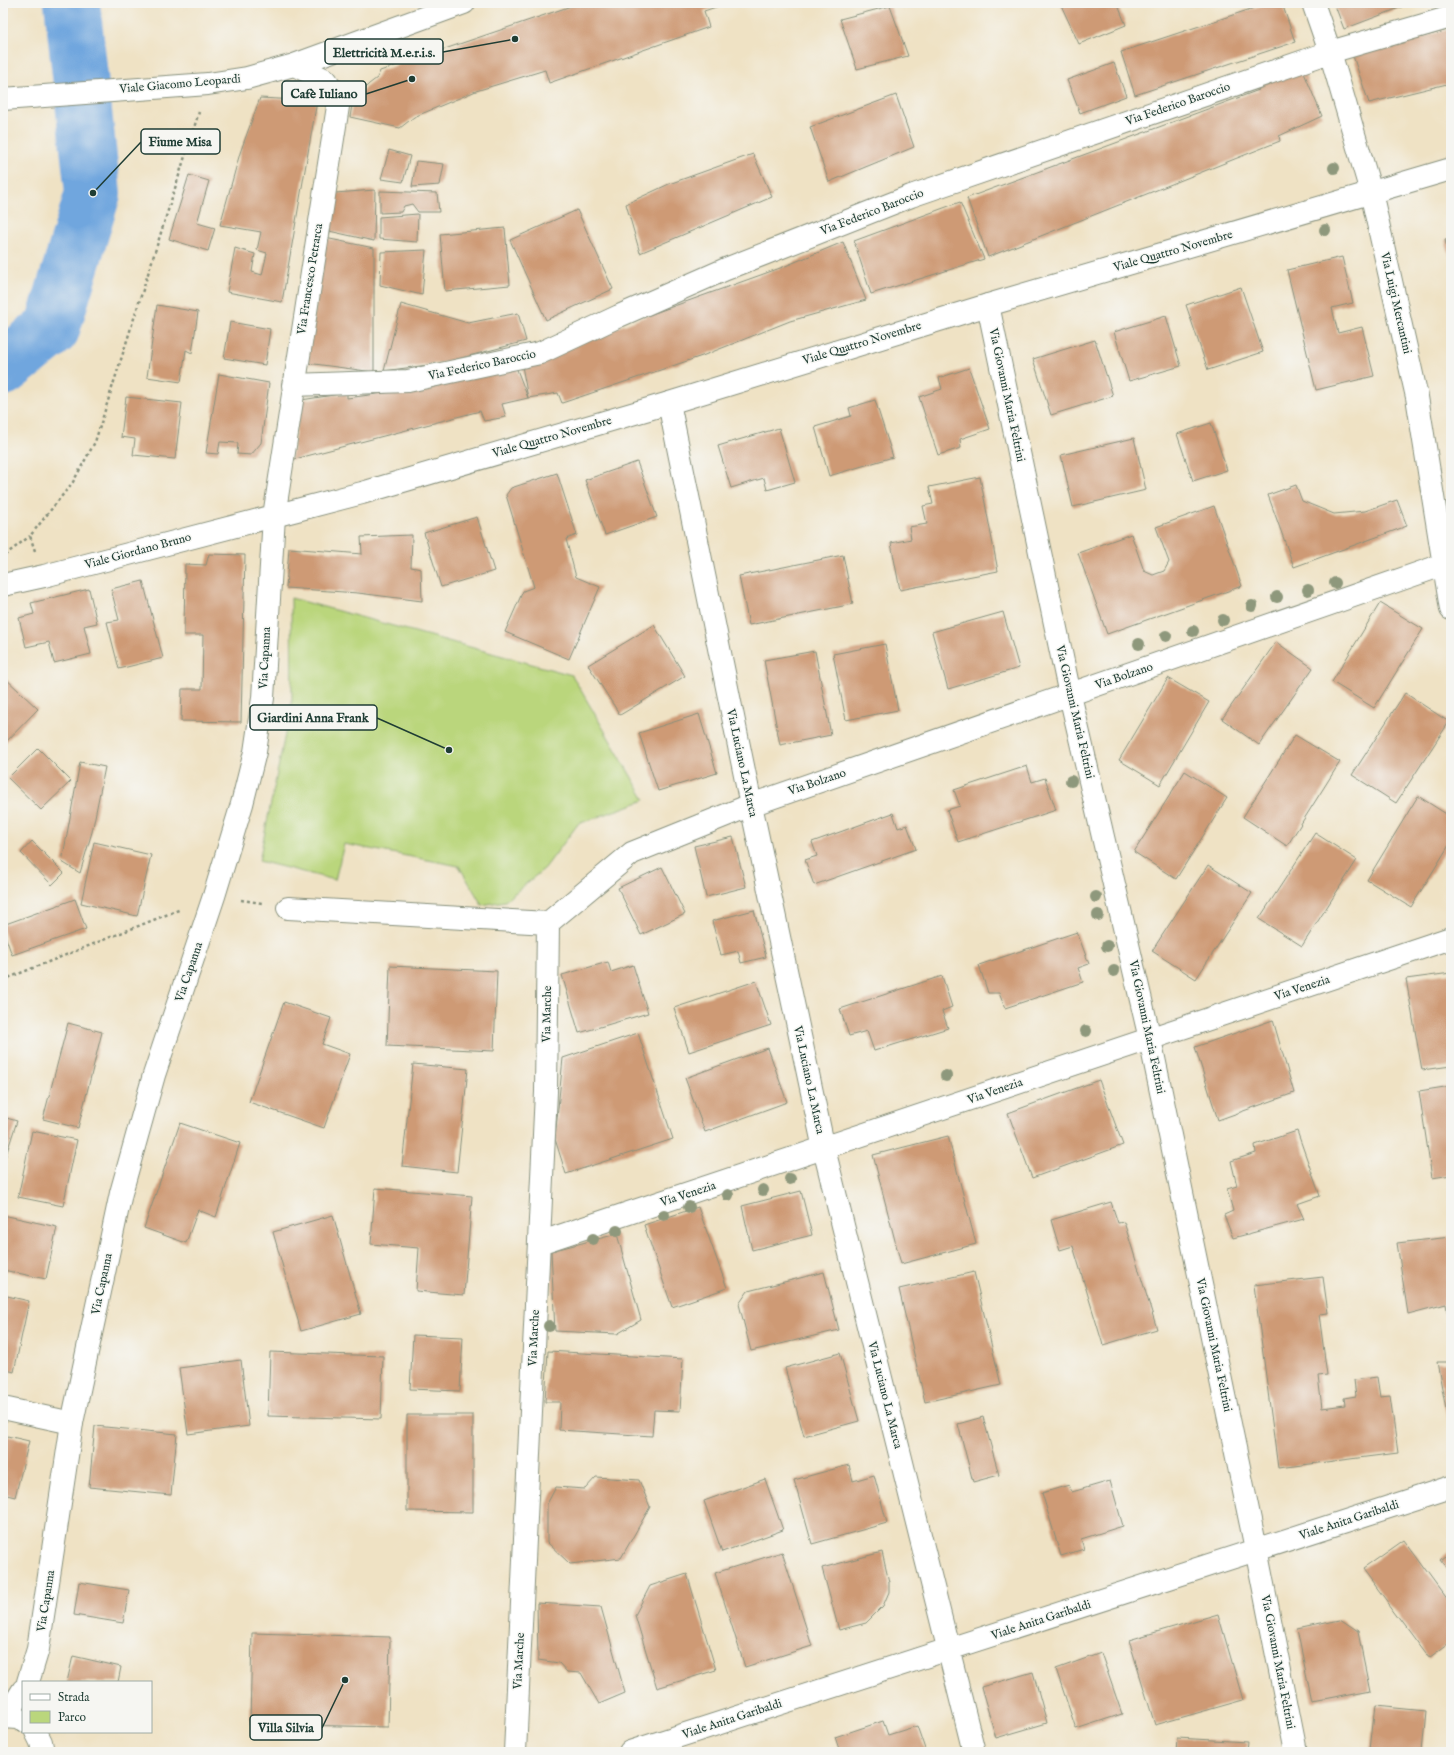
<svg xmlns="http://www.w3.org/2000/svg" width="1454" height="1755" font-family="'IM FELL English',serif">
<rect width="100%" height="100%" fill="#f6f6f2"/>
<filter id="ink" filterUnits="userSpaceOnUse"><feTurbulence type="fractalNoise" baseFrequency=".025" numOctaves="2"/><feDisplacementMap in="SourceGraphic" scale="8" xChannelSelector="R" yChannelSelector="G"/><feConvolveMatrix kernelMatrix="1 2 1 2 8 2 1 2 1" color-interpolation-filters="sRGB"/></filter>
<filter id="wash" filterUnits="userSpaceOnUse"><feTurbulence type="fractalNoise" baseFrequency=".012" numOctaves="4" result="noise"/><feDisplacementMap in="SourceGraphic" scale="16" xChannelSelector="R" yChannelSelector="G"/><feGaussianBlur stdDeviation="0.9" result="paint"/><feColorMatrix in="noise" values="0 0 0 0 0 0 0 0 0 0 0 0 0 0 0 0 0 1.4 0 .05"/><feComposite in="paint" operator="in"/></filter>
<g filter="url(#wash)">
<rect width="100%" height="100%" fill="#efe2c4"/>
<path fill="#bad67c" stroke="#6c8a58" d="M291 598 572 675 645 800 578 824 545 868 505 901 482 905 459 866 344 844 335 880 259 861 292 700Z"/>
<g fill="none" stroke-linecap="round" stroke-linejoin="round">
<path stroke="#70a6de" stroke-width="56" d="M3 368 52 329 93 193 72 3"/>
</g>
<g id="blocks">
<path fill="#ce9a75" d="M580 3H728L704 11 709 27 549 83 545 70 476 91 414 117 400 128 350 117 353 100 369 84 377 78 380 71Z
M1060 3H1117L1126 25 1079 44Z
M1269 3H1282L1295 42 1135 95 1121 52Z
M1334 3H1401L1402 7 1344 29Z
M890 6 908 56 857 69 840 19Z
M1451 29V83L1369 103 1353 56Z
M1114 63 1126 96 1080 113 1067 80Z
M1302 68 1322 116 1279 136 1280 141 988 257 967 198 1259 90 1255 84Z
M896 95 914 147 829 182 810 127Z
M260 98 317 101 282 302 227 292 235 248 255 254 252 272 262 275 267 253 257 250 261 232 220 225 240 153Z
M389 150 410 156 403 182 381 179Z
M753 154 772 197 640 253 626 204 669 184Z
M416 161 444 164 440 185 412 187Z
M189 175 209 181 197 223 215 228 208 251 169 239Z
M375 190 374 241 329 231 335 193Z
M380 191 437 193 439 212H418L412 204 404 206 401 212 380 213Z
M960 202 984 259 871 294 854 241Z
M577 210 613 289 546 320 510 240Z
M418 214 417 242 379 239V217Z
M505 228 510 285 445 291 440 234Z
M325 238 374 248V372L307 363Z
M1451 239V261L1445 240Z
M843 242 866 300 790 321 702 356 562 403 558 393 528 398 522 366 649 315 783 267Z
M426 250 422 295 380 285 381 252Z
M1342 257 1353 303 1332 308 1338 333 1362 327 1374 376 1316 390 1287 270Z
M1241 287 1263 352 1208 370 1186 305Z
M401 304 468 323 518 313 526 341 442 363 384 371Z
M157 305 198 312 192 353 186 350 181 382 147 377Z
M1166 316 1181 366 1129 381 1114 332Z
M230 322 270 329 265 365 224 358Z
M1095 340 1113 396 1051 415 1033 359Z
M516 367 528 398 502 404 506 417 484 421 480 411 291 460 301 400 347 393V398L399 391Z
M969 368 990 429 960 439 961 448 938 455 919 397 942 389 939 378Z
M219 374 269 383 261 443 251 455 237 454 238 443 220 442 218 454 206 453Z
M126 397 182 403 175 459 133 455 135 439 121 437Z
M875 400 893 457 829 476 815 427 851 416 849 408Z
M1211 423 1227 470 1193 481 1177 434Z
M779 428 795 482 767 490 764 478 731 488 718 446Z
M1134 438 1146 490 1073 507 1061 455Z
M637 462 657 517 605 535 585 480Z
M557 473 577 535 566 539 576 577 600 587 569 659 505 632 523 591 534 587 506 495 511 488Z
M980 477 998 571 900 590 891 543 911 539 909 527 927 524 923 506 933 504 929 487Z
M1296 485 1302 501 1334 514 1365 511 1397 500 1407 526 1294 567 1268 495Z
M1214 506 1242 586 1107 634 1078 553 1131 534 1144 571 1153 575 1164 571 1169 562 1156 527Z
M477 517 494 571 441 587 424 533Z
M412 535 411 567 421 569 422 601 358 593 286 588 289 548 362 554 361 537Z
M209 554 245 555 241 722 181 721 182 689H202L203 635H184L185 564 206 565Z
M843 555 853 604 749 625 739 576Z
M143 581 163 658 119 669 107 622 119 620 111 589Z
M89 589 97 623 84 626 91 654 54 663 49 642 26 647 19 618 34 614 31 603Z
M1380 603 1423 629 1374 708 1332 682Z
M1003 612 1019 668 948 689 932 632Z
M654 625 685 676 620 715 588 665Z
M1276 642 1313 668 1259 745 1222 719Z
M885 644 898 710 846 720 833 654Z
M815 651 831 735 780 745 764 660Z
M3 676 38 709 3 745Z
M1168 678 1209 702 1160 785 1119 760Z
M1405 693 1449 722 1396 803 1352 775Z
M699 714 717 773 658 791 639 733Z
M1295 735 1340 762 1287 846 1243 817Z
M38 748 71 781 41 810 8 778Z
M80 762 105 767 92 832 80 873 62 862Z
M1027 766 1032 782 1045 778 1056 810 958 842 947 810 960 806 954 790Z
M1185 771 1227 798 1176 879 1134 852Z
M1418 796 1451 817V842L1411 907 1367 880Z
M893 813 898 828 907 825 916 849 814 885 805 860 817 856 812 842Z
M1315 833 1357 860 1302 946 1259 919Z
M733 837 746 887 706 897 694 846Z
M32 841 64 873 52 885 21 853Z
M94 842 151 855 137 916 81 903Z
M1208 865 1252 893 1196 979 1152 951Z
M662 867 685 914 641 935 618 888Z
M75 899 86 929 12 955 3 930V925Z
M754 910 766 957 741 963 738 951 721 955 712 921Z
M1077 932 1089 964 1078 968 1083 982 1005 1008 999 993H988L979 965Z
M608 962 611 972 633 965 648 1013 579 1033 562 975Z
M390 966 497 971 494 1051 387 1046Z
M1451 973V1066L1422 1070 1406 979Z
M942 976 952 1007 942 1011 948 1028 874 1051 867 1031 849 1036 840 1009Z
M756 981 771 1025 689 1052 674 1008Z
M284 1002 331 1018 322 1044 350 1054 324 1128 249 1102Z
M1273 1020 1294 1093 1218 1120 1195 1047Z
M68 1023 102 1032 78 1128 43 1119Z
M638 1033 673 1139 566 1174 555 1139 563 1058Z
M768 1048 787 1102 705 1132 685 1078Z
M413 1064 468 1069 457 1172 402 1166Z
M1099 1080 1123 1145 1032 1178 1008 1113Z
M1451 1086V1175L1432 1178 1419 1091Z
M3 1117 17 1121 5 1158 3 1157Z
M180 1123 240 1143 216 1217 198 1210 186 1243 144 1228Z
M32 1131 77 1140 63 1206 18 1197Z
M1297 1131 1320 1196 1297 1204 1304 1219 1233 1238 1224 1215 1233 1211 1227 1189 1237 1186 1231 1161 1256 1153 1255 1145Z
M948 1136 976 1244 901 1264 873 1155Z
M375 1188 472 1196 464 1295 416 1291 419 1248 371 1244Z
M801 1191 812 1235 752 1250 742 1206Z
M1111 1202 1118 1223 1124 1222 1157 1329 1103 1345 1073 1246 1060 1250 1051 1220Z
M698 1207 727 1288 672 1307 644 1225Z
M3 1215 57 1227 46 1279 3 1270Z
M333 1215 361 1314 301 1331 273 1232Z
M617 1234 641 1320 617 1334 555 1331 551 1251Z
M1451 1237V1328H1450L1446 1304 1408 1314 1397 1243Z
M824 1272 839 1330 751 1351 739 1304 748 1291Z
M974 1272 1001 1385 925 1402 899 1289Z
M1323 1277 1328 1313 1319 1314 1327 1375 1318 1376 1322 1408 1345 1405 1344 1398 1356 1396 1354 1380 1377 1377 1380 1397 1390 1396 1398 1453 1278 1468 1254 1285Z
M3 1295 29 1301 14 1372 3 1369Z
M413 1335 463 1337 460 1391 410 1389Z
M548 1351 683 1359 680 1411 654 1410 652 1436 559 1430 560 1402H545Z
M270 1352 383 1356 381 1419 268 1416Z
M840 1353 859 1421 804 1436 785 1368Z
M241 1360 249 1426 188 1434 179 1368Z
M1437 1362H1451V1419L1448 1420Z
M407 1415H473V1512L407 1511Z
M983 1417 999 1475 973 1482 958 1424Z
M95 1426 177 1434 171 1495 89 1487Z
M3 1435 29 1441 15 1497 3 1494Z
M849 1465 853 1481 874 1475 887 1523 812 1544 794 1480Z
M596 1477 639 1480 650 1507 621 1558 570 1564 547 1542V1504L556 1487 585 1489Z
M765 1479 783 1530 722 1552 704 1501Z
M1110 1481 1123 1526 1081 1539 1084 1549 1061 1556 1042 1493 1069 1485 1072 1492Z
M1404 1540 1451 1604V1642L1429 1658 1363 1569Z
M1451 1551V1574L1440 1560Z
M782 1552 812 1646 745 1667 715 1573Z
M882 1552 889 1582V1592L883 1606 866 1623 839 1630 822 1568Z
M687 1574 716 1670 657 1688 635 1615 650 1586Z
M79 1582 129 1590 123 1623 74 1615Z
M537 1603 601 1607 625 1693 599 1704 581 1673 567 1672 559 1663 538 1660Z
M1218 1614 1243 1700 1155 1725 1129 1640Z
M1340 1620 1358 1632 1370 1691 1312 1702 1297 1629Z
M252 1633 390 1637 388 1727 250 1724Z
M1101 1653 1122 1714 1076 1729 1056 1669Z
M73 1656 121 1667 118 1682H67Z
M1033 1672 1047 1723 996 1738 981 1687Z
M1375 1706 1426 1711 1422 1752H1370Z
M883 1721 888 1735 917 1726 926 1752H840L835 1737Z
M1177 1738 1247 1742 1246 1752H1176Z"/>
</g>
</g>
<g filter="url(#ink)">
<use href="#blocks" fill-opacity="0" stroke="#87907c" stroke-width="1"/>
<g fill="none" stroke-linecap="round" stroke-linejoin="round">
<g stroke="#87907c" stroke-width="24">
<path id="minor" d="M988 305 1070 695 1150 1039 1256 1549 1296 1752
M293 385 408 381 540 353 619 316 726 269 911 196 1330 52 1451 17
M669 403 751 805 824 1149 974 1752
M288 908 548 923
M539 1243 1451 938
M3 1408 72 1423
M515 1752 546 1092 548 923 632 853 751 805 1451 562
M630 1752 1451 1487"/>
</g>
<g stroke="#87907c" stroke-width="24">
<path id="tertiary" d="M1313 3 1330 52 1371 192 1417 397 1451 609
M28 1682 38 1649 72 1423 121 1193 154 1075 214 896 242 804 255 752 263 698 274 516
M6 1717 23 1690"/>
</g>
<g stroke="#87907c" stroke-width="24">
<path id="secondary" d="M3 99 208 84 247 78 294 65 464 3
M274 516 339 100 326 80 294 65
M3 585 44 576 362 493 669 403 988 305 1451 169
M3 1717 17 1718 23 1721
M36 1732 41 1742 43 1752"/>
</g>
<path stroke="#87907c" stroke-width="2.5" stroke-dasharray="3 3" stroke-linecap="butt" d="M35 551 30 536 73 482 95 442 199 112
M5 555 30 536
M241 900 262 903
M3 980 181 909"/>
<use href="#minor" stroke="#fff" stroke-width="22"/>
<use href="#tertiary" stroke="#fff" stroke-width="22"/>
<use href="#secondary" stroke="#fff" stroke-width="22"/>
</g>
<g fill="#8e987c">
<circle cx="1334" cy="168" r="6"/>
<circle cx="1325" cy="230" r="6"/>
<circle cx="1335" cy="583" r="6"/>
<circle cx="1308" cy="590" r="6"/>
<circle cx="1277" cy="597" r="6"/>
<circle cx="1252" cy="606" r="6"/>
<circle cx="1223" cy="620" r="6"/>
<circle cx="1193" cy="631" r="6"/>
<circle cx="1166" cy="636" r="6"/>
<circle cx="1139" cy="644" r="6"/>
<circle cx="1071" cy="781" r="6"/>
<circle cx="1096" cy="897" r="6"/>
<circle cx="1098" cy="915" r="6"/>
<circle cx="1107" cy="946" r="6"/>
<circle cx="1114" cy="971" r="6"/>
<circle cx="1086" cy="1031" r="6"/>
<circle cx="946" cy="1076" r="6"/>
<circle cx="790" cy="1179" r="6"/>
<circle cx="763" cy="1190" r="6"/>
<circle cx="728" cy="1195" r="6"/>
<circle cx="689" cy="1207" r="6"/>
<circle cx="664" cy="1215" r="6"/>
<circle cx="617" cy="1231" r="6"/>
<circle cx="593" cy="1239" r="6"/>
<circle cx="549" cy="1326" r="6"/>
</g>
</g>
<g text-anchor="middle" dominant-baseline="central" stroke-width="3" stroke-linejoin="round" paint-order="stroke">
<g font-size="12" fill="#1f3d34" stroke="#f6f6f2">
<text transform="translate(180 84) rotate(-5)">Viale Giacomo Leopardi</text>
<text transform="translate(1178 104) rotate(-19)">Via Federico Baroccio</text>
<text transform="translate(872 212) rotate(-21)">Via Federico Baroccio</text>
<text transform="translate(1173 251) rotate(-16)">Viale Quattro Novembre</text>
<text transform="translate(310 279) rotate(-81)">Via Francesco Petrarca</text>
<text transform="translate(1396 303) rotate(77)">Via Luigi Mercantini</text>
<text transform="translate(862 343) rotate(-17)">Viale Quattro Novembre</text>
<text transform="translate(482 365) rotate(-12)">Via Federico Baroccio</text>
<text transform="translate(1007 395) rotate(78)">Via Giovanni Maria Feltrini</text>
<text transform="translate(552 437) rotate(-16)">Viale Quattro Novembre</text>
<text transform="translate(138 551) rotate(-15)">Viale Giordano Bruno</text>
<text transform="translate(265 658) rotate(-87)">Via Capanna</text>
<text transform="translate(1124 676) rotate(-19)">Via Bolzano</text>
<text transform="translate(1075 712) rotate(77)">Via Giovanni Maria Feltrini</text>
<text transform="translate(742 763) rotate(78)">Via Luciano La Marca</text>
<text transform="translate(817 782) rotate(-19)">Via Bolzano</text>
<text transform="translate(189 972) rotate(-71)">Via Capanna</text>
<text transform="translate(1302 988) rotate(-18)">Via Venezia</text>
<text transform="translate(547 1014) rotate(-89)">Via Marche</text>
<text transform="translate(1147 1027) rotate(78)">Via Giovanni Maria Feltrini</text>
<text transform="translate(809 1080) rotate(78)">Via Luciano La Marca</text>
<text transform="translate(995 1091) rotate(-19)">Via Venezia</text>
<text transform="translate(688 1194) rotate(-18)">Via Venezia</text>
<text transform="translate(102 1284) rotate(-78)">Via Capanna</text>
<text transform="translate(534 1338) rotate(-87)">Via Marche</text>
<text transform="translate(1214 1345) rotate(78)">Via Giovanni Maria Feltrini</text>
<text transform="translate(885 1395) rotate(76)">Via Luciano La Marca</text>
<text transform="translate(1349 1520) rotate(-18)">Viale Anita Garibaldi</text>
<text transform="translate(46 1601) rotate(-81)">Via Capanna</text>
<text transform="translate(1041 1620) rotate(-18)">Viale Anita Garibaldi</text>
<text transform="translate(519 1661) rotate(-87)">Via Marche</text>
<text transform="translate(1278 1662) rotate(79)">Via Giovanni Maria Feltrini</text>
<text transform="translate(732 1719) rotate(-18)">Viale Anita Garibaldi</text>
</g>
</g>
<path fill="none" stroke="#1f3d34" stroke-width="1.5" d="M515 39L443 52M412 79L366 94M93 193L141 142M449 750L377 718M345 1680L322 1728"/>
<g fill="#1f3d34" stroke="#f6f6f2" stroke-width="1.5">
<circle cx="515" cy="39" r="4"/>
<circle cx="412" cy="79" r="4"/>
<circle cx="93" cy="193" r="4"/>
<circle cx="449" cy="750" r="4"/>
<circle cx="345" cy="1680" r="4"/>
</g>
<g fill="#f6f6f2" stroke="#1f3d34" stroke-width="1.5">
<rect x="325" y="39" width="118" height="25" rx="4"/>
<rect x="282" y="81" width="84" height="25" rx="4"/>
<rect x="141" y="129" width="79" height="25" rx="4"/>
<rect x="250" y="705" width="127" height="25" rx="4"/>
<rect x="250" y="1715" width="72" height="25" rx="4"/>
</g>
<g font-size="13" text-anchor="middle" font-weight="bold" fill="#1f3d34">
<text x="384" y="57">Elettricità M.e.r.i.s.</text>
<text x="324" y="98">Cafè Iuliano</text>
<text x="180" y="146">Fiume Misa</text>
<text x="313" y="722">Giardini Anna Frank</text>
<text x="286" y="1732">Villa Silvia</text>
</g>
<rect width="1454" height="1755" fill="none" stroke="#f6f6f2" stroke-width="16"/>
<rect x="22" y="1681" width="130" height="52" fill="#f6f6f2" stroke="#a0aca6"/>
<rect x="30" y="1694" width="20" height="6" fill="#ffffff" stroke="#a0aca6"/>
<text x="58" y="1701" font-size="12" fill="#1f3d34">Strada</text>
<rect x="30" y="1711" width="20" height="12" fill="#bad67c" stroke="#a0aca6"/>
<text x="58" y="1721" font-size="12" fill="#1f3d34">Parco</text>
</svg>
